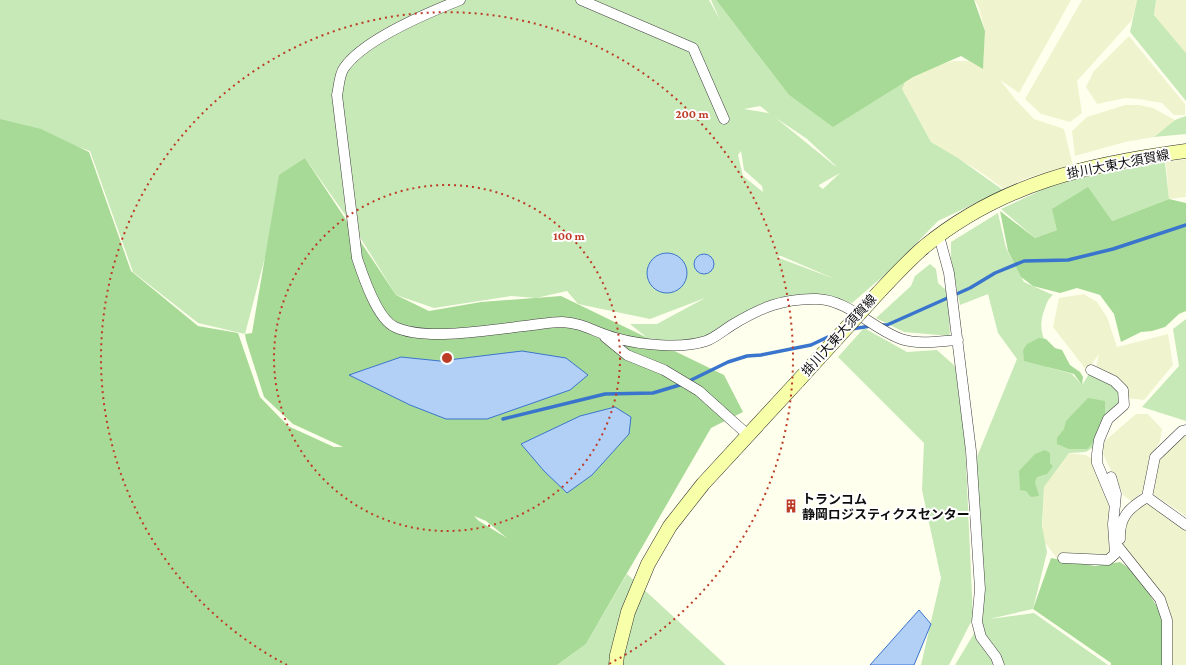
<svg xmlns="http://www.w3.org/2000/svg" width="1186" height="665" font-family="'Crimson Pro','Noto Sans JP',serif">
<rect width="100%" height="100%" fill="#ffffed"/>
<path fill="#f0f4ce" d="M974 0H1071L1019 93 1000 80 1015 99 1034 119 1064 129 1073 166 1027 178 1004 189 979 171 931 142 902 89 899 78 952 61H970L983 68 985 31 978 5Z
M1082 0H1137L1132 20 1077 81 1082 113 1070 122 1041 114 1025 99Z
M1156 0H1186V53L1154 15Z
M1129 36 1185 104V115H1174L1162 103 1139 99 1125 98 1097 104 1086 87 1094 71Z
M1125 105H1139L1153 108 1175 120 1154 137 1125 142 1075 156 1072 131 1087 117Z
M1186 159V197L1169 199 1166 162Z
M1084 294 1097 302 1107 317 1117 347 1168 334 1173 365 1144 400 1126 398 1096 369 1099 354 1087 371 1053 327 1059 298Z
M1136 414H1148L1162 429 1160 441 1149 460 1145 489 1132 501 1124 496 1099 446Z
M1184 436 1186 437V516L1150 492 1157 462 1171 441Z
M1067 453 1086 455 1093 459 1117 515 1121 558 1059 561 1042 539 1044 487Z
M1144 501 1186 529V665H1169L1166 609 1120 542 1126 518Z"/>
<path fill="#c7e9b7" fill-rule="evenodd" d="M0 0H709L720 20 711 0H716L788 94 908 74 902 89 931 142 958 158 1003 190 938 221 889 271 852 303 818 299 775 303 697 342 656 345 630 324H657L705 298 650 319 578 304 567 291 536 298 511 296 434 308 396 295 353 226 305 158 264 261 245 334 198 323 133 272 90 151 0 120ZM760 106 769 113 744 109ZM776 118 807 139 836 166H835ZM741 151 744 170 762 186 763 192 743 176 738 155ZM840 173 823 189 819 186V185ZM778 256H781L835 279 779 258Z
M1137 0H1156L1154 15 1186 53V101L1130 32Z
M1186 116V134L1154 137 1175 120Z
M1165 162 1169 199 1112 221 1057 230 1035 238 1001 209 1046 188 1079 178Z
M998 213 1006 248 1024 282 1053 295C1047 300 1047 303 1044 311 1036 333 1047 345 1058 363L1047 367 1072 374 1082 385 1089 374 1114 381 1124 402 1098 444 1086 452 1069 453 1044 487 1042 526 1047 552 1033 609 989 619 1034 613 1108 665H955L982 620 972 469 1017 359 998 333 988 294 960 305 951 259V242Z
M930 264 936 269 938 283 948 292 950 336 904 332 876 318 911 286 915 276Z
M1186 319V421L1142 407 1179 366 1173 329Z
M864 328 907 352 937 350 955 366 965 441 973 618 949 665H921L941 578 922 490 924 443 838 357Z
M627 574 726 665H557L586 644Z"/>
<path fill="#a8da97" fill-rule="evenodd" d="M716 0H974L985 31 983 69 961 56 913 77 833 127 788 94Z
M0 119 41 129 89 152 131 271 198 326 238 333 260 397 288 426 334 447H343L293 424 264 397 246 340 245 334 252 333 279 175 305 158 396 295 429 311 481 302 561 296 724 375 743 412 711 428 586 644 557 665H0ZM474 516 486 521 507 538 479 521Z
M1088 187 1112 221 1169 199 1186 203V311L1179 314 1165 327 1152 331 1141 332 1121 342 1114 314 1100 295 1077 288 1060 293 1033 286 1021 277 1008 251 1000 211 1035 238 1057 230 1052 209Z
M1039 338 1046 339 1055 348 1062 350 1070 365 1080 372 1083 377 1082 385 1074 374 1024 361 1023 350 1027 344Z
M1088 398 1105 401V414L1098 429 1101 435 1087 449H1069L1057 444V438L1064 429 1066 421Z
M1045 450 1050 453V463L1053 466 1047 474 1037 477 1035 482 1039 496 1031 497 1026 491 1020 490 1019 471 1035 454Z
M1051 558 1095 566 1120 562 1136 573 1163 616 1171 665H1111V663L1033 609Z"/>
<path fill="#b2cff6" stroke="#3a75cd" d="M647 273a20 20 0 1 1 40 0a20 20 0 1 1-40 0Z
M694 264a10 10 0 1 1 20 0a10 10 0 1 1-20 0Z
M522 351 566 358 588 375 570 390 487 419H446L410 405 349 375 401 357 440 361Z
M615 407 631 417 629 434 592 475 567 493 544 471 521 444 580 416Z
M919 610 931 624 914 665H870Z"/>
<g fill="none" stroke-linecap="round" stroke-linejoin="round">
<path stroke="#3a75cd" stroke-width="3.5" d="M881 325H887L970 288 995 273 1024 261 1068 260 1113 249 1186 225
M851 329 871 326
M503 419 605 394 653 393 683 384 728 362 747 356 761 355 811 345 832 335"/>
<g stroke="#404040" stroke-width="11">
<path id="street" d="M460 0C427 13 364 39 344 68 339 75 339 87 337 95L357 258C363 276 377 319 395 327 426 342 497 329 532 325 541 324 552 322 562 322 584 323 596 333 616 338 640 345 682 349 706 341 715 338 724 330 732 325 760 308 783 298 817 299 849 300 872 329 901 339 919 345 940 341 958 340
M581 0 693 48 724 119
M939 236 949 273 971 451 980 589 977 622 981 637 996 657 999 665
M605 337 627 355 664 370 699 391 748 435
M1091 370 1114 381 1123 390 1124 405 1108 419 1099 440 1097 454V463L1115 506
M1147 497 1155 457 1182 431 1186 430
M1120 539C1119 517 1129 508 1147 497L1186 525
M1116 544 1160 599 1167 620V665
M1063 558 1108 560 1115 554 1113 524 1116 494 1111 477"/>
</g>
<g stroke="#2f2f2f" stroke-width="15">
<path id="secondary" d="M879 292C893 277 908 261 924 247 1002 183 1089 164 1186 151
M616 665 617 655 628 612 648 564 670 526 703 484 798 381"/>
</g>
<use href="#street" stroke="#fff" stroke-width="10"/>
<use href="#secondary" stroke="#f7ffa9" stroke-width="14"/>
<g stroke="#2f2f2f" stroke-width="15" stroke-linecap="butt">
<path id="secondary-bridge" d="M798 381 879 292"/>
</g>
<use href="#secondary-bridge" stroke="#f7ffa9" stroke-width="14"/>
</g>
<g fill="none" stroke="#bd3c26" stroke-width="2" stroke-dasharray="2 4">
<circle cx="447" cy="358" r="173"/>
<path d="M287 665A346 346 0 1 1 607 665"/>
</g>
<defs>
<g id="building-bare" transform="scale(1.08)"><path d="M-4-6H4V6H1V3H-1V6H-4ZM-2.5-4.3h1.7v1.8h-1.7ZM.8-4.3h1.7v1.8H.8ZM-2.5-1h1.7V.8h-1.7ZM.8-1h1.7V.8H.8Z" fill="#bd3c26" stroke="#fff" stroke-width="2.5" paint-order="stroke"/></g>
</defs>
<g fill-rule="evenodd">
<use href="#building-bare" x="791" y="506"/>
</g>
<g text-anchor="middle" dominant-baseline="central" stroke-width="4" stroke-linejoin="round" paint-order="stroke">
<g font-size="13" fill="#0d0d0d" stroke="#fff">
<text transform="translate(1118 164) rotate(-11)">掛川大東大須賀線</text>
<text transform="translate(839 335) rotate(-48)">掛川大東大須賀線</text>
</g>
<g font-size="13" font-weight="bold" fill="#0d0d0d" stroke="#fff" text-anchor="start">
<text x="802" y="499">トランコム<tspan x="802" dy="15">静岡ロジスティクスセンター</tspan></text>
</g>
</g>
<circle cx="447" cy="358" r="6" fill="#bd3c26" stroke="#fff" stroke-width="2"/>
<g font-size="12" text-anchor="middle" font-weight="bold" fill="#bd3c26" stroke="#fff" stroke-width="4" stroke-linejoin="round" paint-order="stroke">
<text x="692" y="118">200 m</text>
<text x="569" y="240">100 m</text>
</g>
</svg>
